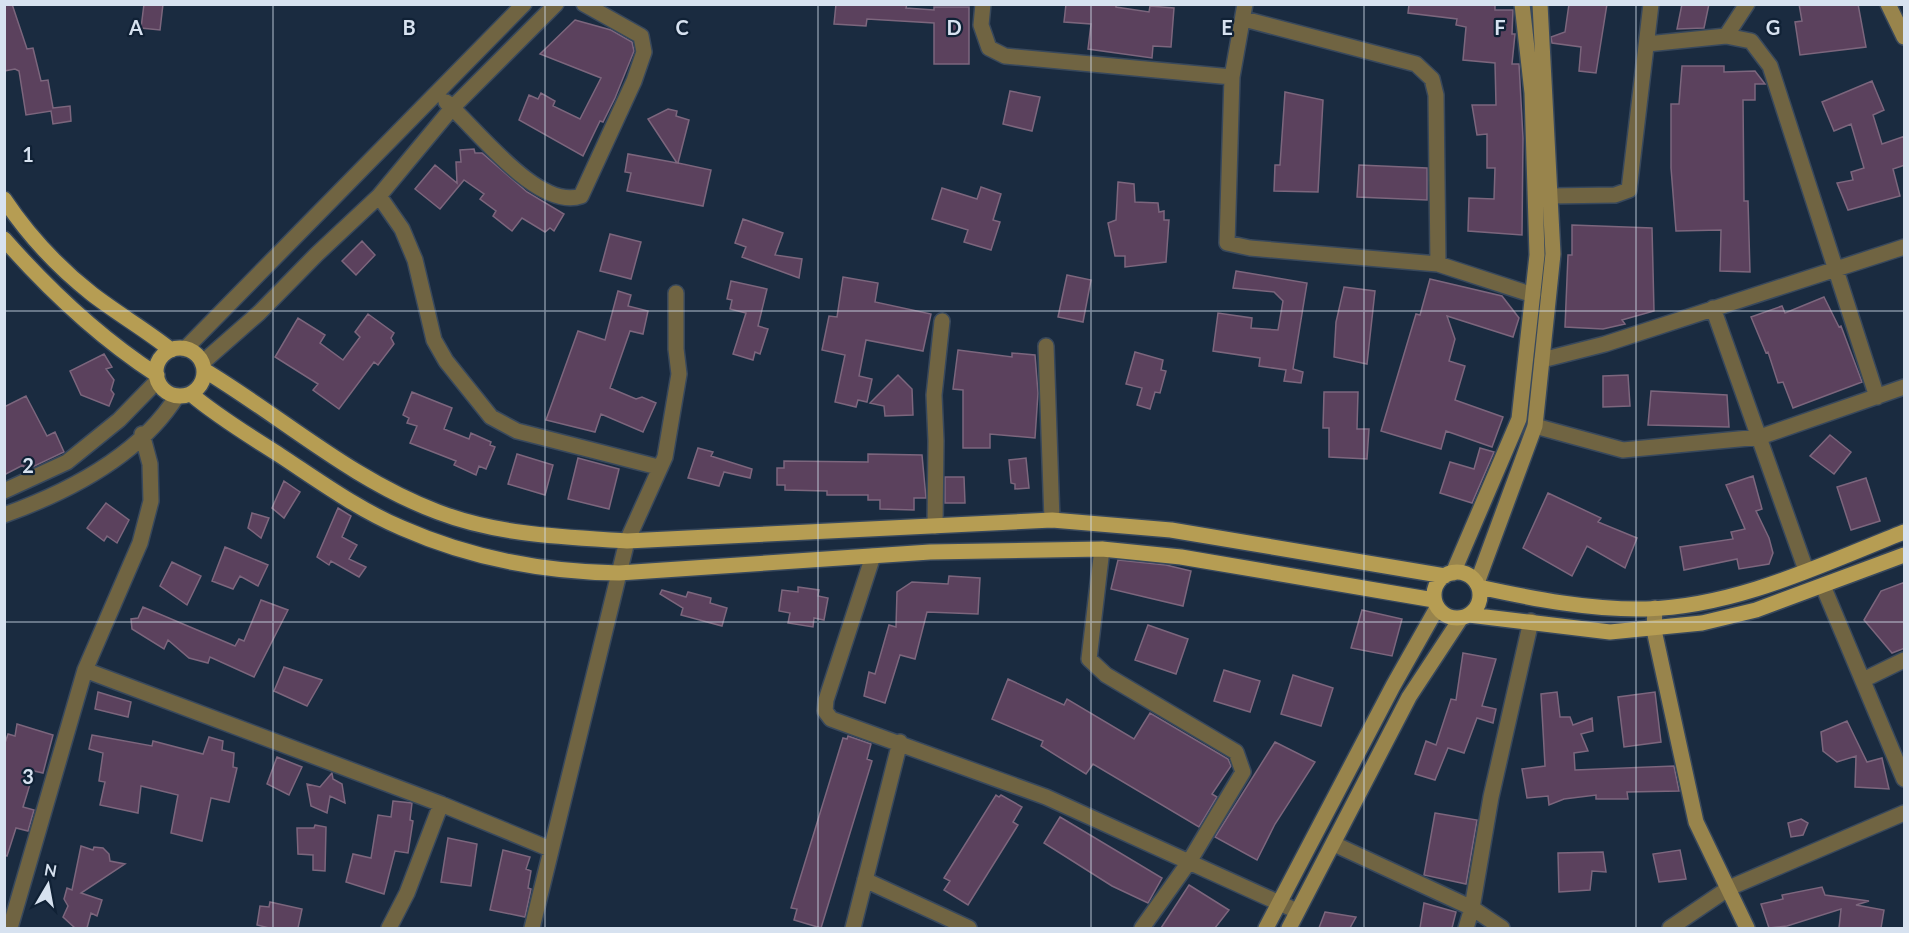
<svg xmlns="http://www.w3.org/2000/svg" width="1909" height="933" font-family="Lato,sans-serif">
<rect width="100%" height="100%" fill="#1a2b40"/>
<path fill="#5b415d" stroke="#7c667d" stroke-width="1.5" d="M4 4H12L27 49 33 48 41 81 48 80 53 108 70 106 71 121 53 124 51 111 26 115 19 71 15 69 4 71Z
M144 4H163L160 30 141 28Z
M836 4H907L906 8 934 10V7H969V64H934V23L867 19 866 26 834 24Z
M1066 4H1116V7L1149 12 1150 6 1174 8 1171 47 1153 46 1152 58 1088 49 1091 24 1064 22Z
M1409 4H1495V10H1513L1512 34H1515L1512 64H1519L1523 138 1522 235 1468 231 1469 198 1494 199 1495 168H1487V134L1477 135 1472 105H1496L1495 63 1463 60 1466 27 1456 25 1457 19 1408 13Z
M1569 4H1607L1596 73 1579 71 1581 47 1552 43 1551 37 1565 32Z
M1682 4H1709L1704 28 1677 29Z
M1799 4H1858L1866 47 1800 55 1795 22 1802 21Z
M575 20 611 30 632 42 634 51 615 98 603 122 600 121 583 156 519 120 529 95 538 99 541 93 555 101 553 106 580 119 601 78 540 54Z
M1682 66H1724V72L1755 71 1765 84H1755V100H1743L1744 201H1748L1750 272 1720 271 1721 230 1676 231 1671 168V104H1679Z
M1872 81 1884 110 1873 115 1882 144 1905 136V165L1893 169 1900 196 1848 210 1837 183 1853 180 1851 172 1864 168 1851 124 1834 131 1822 102Z
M1010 91 1040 97 1032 131 1003 124Z
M1285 92 1323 100 1318 192 1274 191 1275 165H1280Z
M668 109 677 111 676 116 689 120 678 163 711 170 703 206 627 191 631 173 625 172 628 154 677 163 648 119Z
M474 149 475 153H482L527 192 564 214 554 231 550 228 545 232 522 218 512 231 493 216 496 211 480 199 484 194 464 180 440 209 415 189 435 165 457 183 456 162H461L460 150Z
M1359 165 1427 168V200L1357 197Z
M1118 182 1134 184 1135 202 1158 203 1159 212 1164 211V220H1169L1166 262 1125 267V256H1115L1108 223 1116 220Z
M981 187 1001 194 993 220 1000 222 991 250 964 242 968 230 932 219 942 188 977 199Z
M743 219 783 233 775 255 802 259 799 278 742 257 746 247 735 243Z
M1572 225 1652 228 1654 311 1622 320 1625 324 1603 329 1565 327 1568 255H1572Z
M610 234 641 242 631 279 600 271Z
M362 241 375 255 356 275 342 261Z
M1236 271 1307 283 1293 369 1303 372 1301 383 1284 381 1286 370 1259 366 1260 358 1213 351 1218 313 1252 318 1251 328 1278 330 1283 301 1274 292 1233 288Z
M1067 275 1091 280 1083 322 1058 317Z
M843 277 878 283 875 302 931 314 923 351 866 340 859 376 872 379 867 402 858 400 856 407 835 402 845 355 822 350 829 316 837 317Z
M1430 279 1502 296 1519 318 1513 337 1447 316 1455 339 1449 361 1465 366 1455 400 1503 417 1492 447 1446 431 1441 449 1381 431 1416 314 1420 315Z
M731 281 767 289 758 326 768 329 760 354 755 352 753 360 733 354 746 313 730 309 732 300 727 299Z
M1344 287 1375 291 1367 364 1334 357 1336 322Z
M618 291 631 295 628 306 648 311 643 334 630 331 610 388 636 399 642 397 656 403 643 432 601 414 595 432 546 420 578 331 605 340Z
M1824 297 1839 327 1841 326 1862 382 1793 408 1783 382 1778 383 1768 352 1766 353 1751 317 1782 306 1785 313Z
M368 314 394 333 391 338 394 344 378 365 374 362 339 409 313 390 318 384 275 357 298 318 325 335 320 343 343 360 360 337 355 332Z
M958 350 1012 357V353L1035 355 1038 393 1035 438 990 434V448H963V390L953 389Z
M1135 352 1163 360 1161 370 1166 371 1160 393 1155 392 1150 409 1137 405 1142 388 1126 384Z
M104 354 112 367 106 369 114 380 111 390 114 394 109 406 81 395 70 371Z
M898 375 912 389 913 415 885 416 884 406 870 403Z
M1628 375 1630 406 1603 407V376Z
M1651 391 1727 395 1729 427 1648 425Z
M412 392 452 408 444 429 469 439 471 433 491 442 490 445 495 447 486 469 479 466 476 475 454 465 456 461 410 443 417 426 407 423 409 418 403 415Z
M1324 392H1358L1357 429H1369L1367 459 1329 457V428H1323Z
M26 396 47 436 55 432 64 452 26 470 23 465 4 475V407Z
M1830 435 1851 452 1834 474 1810 456Z
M698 448 713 452 711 456 752 469 750 478 724 472 719 486 688 478Z
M1480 448 1494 452 1472 503 1440 493 1450 462 1474 469Z
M517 454 553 465 545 495 508 484Z
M868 454 922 455 926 498H914V510L880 509V500H868V495H827V491L785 490V485H777V468H784V461L868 462Z
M578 458 619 469 609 509 568 499Z
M1026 458 1029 488 1015 489V484L1011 483 1009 460Z
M1753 476 1762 509 1756 511 1769 538 1773 553 1769 564 1739 569 1737 559 1684 570 1680 547 1733 539 1731 532 1745 529 1726 485Z
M945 477H964L965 503H945Z
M1866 478 1880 521 1851 530 1837 487Z
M284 481 300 492 284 518 272 508Z
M1548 493 1601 518 1598 522 1637 538 1625 568 1587 546 1572 576 1523 548Z
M106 503 129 520 117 543 107 536 104 541 87 528Z
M338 508 351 516 342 537 357 545 349 559 366 567 359 577 331 561 329 565 317 557Z
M252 513 269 518 261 538 248 528Z
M225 547 268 565 258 586 240 576 233 589 212 581Z
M1118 560 1166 565 1191 571 1183 606 1111 589Z
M172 562 201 576 187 605 160 586Z
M949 576 980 578 978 614 927 612 915 659 900 655 885 703 864 696 869 672 875 674 889 625 896 627 897 592 912 582 948 584Z
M1905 582V648L1892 653 1864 620 1881 591Z
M798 587 819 590 818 596 828 598 824 620 814 618 813 627 788 623 790 613 779 611 782 590 798 592Z
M662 590 686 597 688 592 711 598 710 603 727 608 722 626 681 615 683 608 660 594Z
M261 600 288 610 254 677 210 657 208 663 189 658 168 640 164 649 132 629 131 619 138 618 143 607 235 646 239 639 244 641Z
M1362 610 1402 619 1392 656 1351 648Z
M1148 625 1188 639 1176 674 1135 660Z
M1463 653 1496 659 1482 706 1496 709 1493 723 1477 718 1464 753 1448 748 1435 780 1415 774 1426 741 1436 745 1451 699 1456 700Z
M284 667 322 680 307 706 274 691Z
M1224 670 1260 681 1250 712 1214 701Z
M1293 675 1333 688 1321 726 1281 714Z
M1008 679 1064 705 1067 699 1134 739 1150 713 1228 759 1231 766 1212 794 1217 797 1199 827 1093 764 1086 774 1041 746 1043 741 992 719Z
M98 692 131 702 128 717 95 709Z
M1557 692 1560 717H1570L1573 725 1592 718 1593 731 1581 734 1588 751 1574 753 1575 770 1674 766 1679 791 1627 792 1628 799H1596V795L1564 799 1549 805 1548 796 1527 798 1522 769 1545 766 1541 694Z
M1655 692 1661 742 1624 747 1618 697Z
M1847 721 1867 762 1882 758 1889 789 1855 787 1856 756 1837 762 1823 751 1821 732Z
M17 724 53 735 43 773 34 771 23 807 34 810 28 831 16 828 7 856 4 855V746L8 734 15 736Z
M92 735 152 746 153 741 203 754 209 737 223 741 222 750 234 753 233 767 237 768 229 802 211 798 202 841 171 833 178 795 141 786 138 813 100 805 105 782 99 781 103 753 89 749Z
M848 736 871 744 867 759 872 761 821 928 794 920 797 909 791 908 843 738 847 739Z
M1275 742 1315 762 1275 824 1257 860 1215 837Z
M277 757 302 767 289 795 267 784Z
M332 773 333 779 342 784 345 803 330 796 327 813 311 806 307 784 320 787Z
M996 795 999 797 1001 795 1022 807 1013 822 1018 825 968 905 944 890 950 881 944 878Z
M393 801 412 803 410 820 413 821 408 853 395 851 384 894 346 882 353 854 371 858 378 815 391 817Z
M1435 813 1477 820 1466 884 1424 875Z
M1060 817 1162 878 1148 903 1112 886 1044 843Z
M1801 819 1808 823 1803 835 1791 837 1788 823Z
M315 825 326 827 325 871 313 870V855L298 854 297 828H314Z
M448 838 477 844 471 886 441 882Z
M81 846 93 850 94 847 103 848 109 854 110 861 125 864 81 893 102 900 97 916 91 913 87 928H75L63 917 68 906 64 899 67 888 72 890Z
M503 850 530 857 526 869 531 871 528 888 531 889 525 917 490 910Z
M1680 850 1686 879 1659 882 1653 854Z
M1603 852 1606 872 1592 871 1590 890 1559 892 1558 853Z
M1189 885 1229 910 1215 928H1161Z
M1822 887 1825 895 1869 901 1856 905 1884 910 1881 928H1839L1841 909 1787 926 1769 928 1761 904 1783 899 1782 895Z
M270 902 302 909 298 928H269L257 925 260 906 269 907Z
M1424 903 1456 912 1452 928H1420Z
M1325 912 1356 917 1350 928H1319Z"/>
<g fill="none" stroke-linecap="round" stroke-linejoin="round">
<g stroke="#38485c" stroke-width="18">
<path id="street" d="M983 4 981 25 989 48 1005 56 1232 77
M1245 4 1232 77 1227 243 1250 248 1438 264 1533 295
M1244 19 1416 64 1432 79 1436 95 1438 264
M1726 36 1747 4
M1647 44 1726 36 1751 41 1770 66 1877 397
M446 102C476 128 538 211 581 196L634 81 644 52 641 36 584 4
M379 196 402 229 415 260 434 340 446 361 491 417 517 431 658 467
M1550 196 1615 195 1629 190 1651 4
M1713 308 1806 570
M1046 346 1052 520
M185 349 524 4
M1542 360 1605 344 1904 247
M202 363 259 313 317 254 379 196 453 107 556 4
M1535 426 1623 450 1760 437 1904 387
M4 491 67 462 119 420 158 380
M4 515C68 492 140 455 177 396
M935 526 936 441 934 395 942 321
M1102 549 1089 659 1106 675 1236 752 1243 772 1189 862 1142 928
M873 556 826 700 825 711 831 719 1046 797 1297 911
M1823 586 1904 779
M85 670 441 804 550 849
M1863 680 1904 660
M1334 844 1472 908 1502 928
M865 880 969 928
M10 928 85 670 140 543 151 501 150 464 142 434
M389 928 407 893 441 804
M532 928 627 541 665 457 679 374 676 349V293
M853 928 900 742
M1466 928 1472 908 1491 797 1531 621
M1670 928 1729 888 1904 813"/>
</g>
<g stroke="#38485c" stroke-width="18">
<path id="secondary" d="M1888 4 1904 37
M1453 573 1519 419 1537 255 1532 93 1522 4
M1477 583 1535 426 1553 254 1540 4
M1655 608 1654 630 1696 822 1747 928
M1266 928 1393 686 1437 608
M1289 928 1409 697 1461 618"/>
</g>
<g stroke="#38485c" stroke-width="18">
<path id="primary" d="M4 199C28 235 59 268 92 294 118 314 146 330 171 350
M4 239C49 290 100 338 157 375
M156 372a24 24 0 1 1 48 0a24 24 0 1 1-48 0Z
M204 370C282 417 352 480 438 512 498 535 563 537 627 541L1052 520 1171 530 1445 576
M191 394C218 417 250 436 281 456 319 481 359 510 402 528 470 558 544 572 619 573L930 552 1102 549 1181 557 1434 600
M1434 595a23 23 0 1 1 46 0a23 23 0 1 1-46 0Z
M1479 587C1534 599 1590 610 1646 609 1736 607 1823 564 1904 532
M1469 615 1610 632 1702 623 1756 610 1904 555"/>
</g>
<use href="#street" stroke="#706442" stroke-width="15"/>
<use href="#secondary" stroke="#98844c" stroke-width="15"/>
<use href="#primary" stroke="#b69d53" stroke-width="15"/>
</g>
<path fill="none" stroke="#d7e2f0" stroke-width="1.5" stroke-opacity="0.55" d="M273 4V928M545 4V928M818 4V928M1091 4V928M1364 4V928M1636 4V928M4 311H1904M4 622H1904"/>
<g font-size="20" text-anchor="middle" font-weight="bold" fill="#d7e2f0" stroke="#102135" stroke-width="4.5" stroke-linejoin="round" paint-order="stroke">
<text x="136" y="35">A</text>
<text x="409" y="35">B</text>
<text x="682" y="35">C</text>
<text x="954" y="35">D</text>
<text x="1227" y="35">E</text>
<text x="1500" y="35">F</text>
<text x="1773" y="35">G</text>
<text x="28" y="162">1</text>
<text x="28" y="473">2</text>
<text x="28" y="784">3</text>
</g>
<rect width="1909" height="933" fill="none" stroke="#d7e2f0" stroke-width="12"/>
<g transform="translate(48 885) rotate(10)" stroke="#102135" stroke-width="4.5" paint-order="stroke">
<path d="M0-4.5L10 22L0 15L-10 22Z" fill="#d7e2f0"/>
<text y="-9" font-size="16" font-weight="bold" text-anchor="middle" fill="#d7e2f0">N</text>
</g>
</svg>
